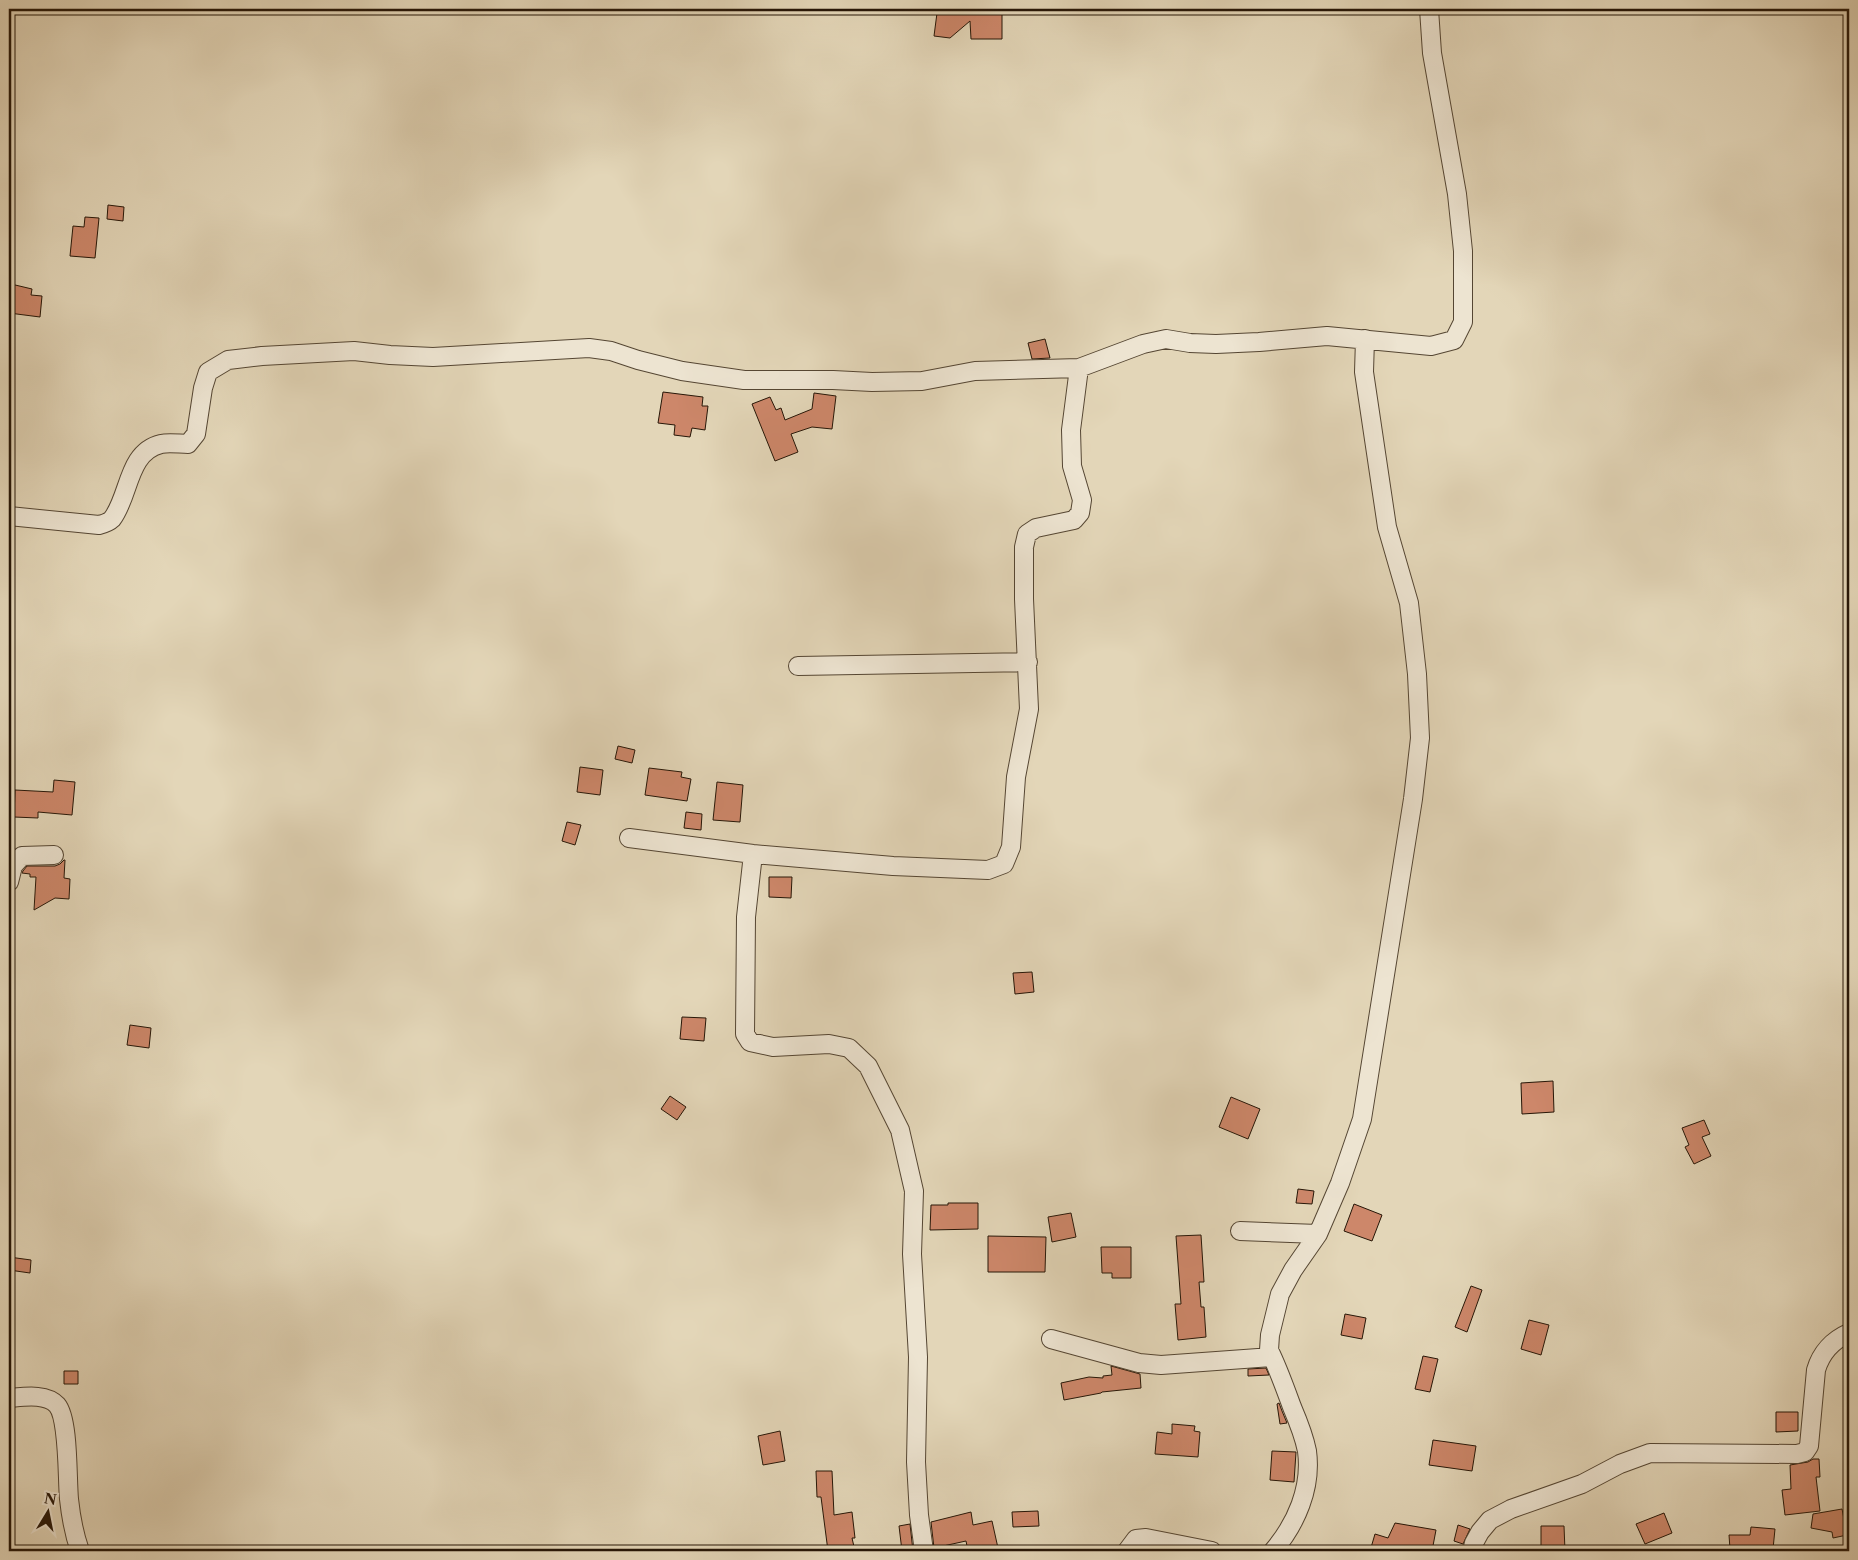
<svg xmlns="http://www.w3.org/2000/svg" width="1858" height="1560" font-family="'Libre Caslon Text',serif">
<rect width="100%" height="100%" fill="#e3d6b8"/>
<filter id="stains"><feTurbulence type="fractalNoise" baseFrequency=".004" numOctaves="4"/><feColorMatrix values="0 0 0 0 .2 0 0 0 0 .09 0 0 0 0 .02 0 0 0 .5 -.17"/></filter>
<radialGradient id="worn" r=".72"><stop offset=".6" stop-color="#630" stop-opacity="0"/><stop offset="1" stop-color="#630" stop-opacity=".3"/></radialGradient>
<path fill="#cd876a" stroke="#261607" d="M944 12 1002 13V39H971L970 21 950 38 934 36 937 13 944 14Z
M108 205 124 207 123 221 107 219Z
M85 217 99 218 95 258 70 256 73 226 84 227Z
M11 284 32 289 31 295 42 296 40 317 9 313V293Z
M1045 339 1050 358 1032 359 1028 343Z
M663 392 703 397 702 406H708L705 430 692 428 690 437 674 435 675 425 658 423Z
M814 393 836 396 832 429 812 427 791 434 798 452 775 461 752 404 770 397 776 410 781 408 785 420 812 409Z
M618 746 635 750 632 763 615 759Z
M580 767 603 770 600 795 577 792Z
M649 768 682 772 681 777 691 779 687 801 645 795Z
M54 780 75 782 72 815 38 812V818L14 817 15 790 53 792Z
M717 782 743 785 740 822 713 820Z
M686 812 702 814 701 830 684 828Z
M567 822 581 825 575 845 562 841Z
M64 860H65L64 878 70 879 69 899 55 898 34 910 36 877H30V874L22 873 23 871 27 866H55L60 864Z
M769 877H792L791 898 769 897Z
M1032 972 1034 992 1015 994 1013 973Z
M682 1017 706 1018 704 1041 680 1039Z
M130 1025 151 1028 149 1048 127 1045Z
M1553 1081 1554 1112 1522 1114 1521 1083Z
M670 1096 686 1107 677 1120 661 1109Z
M1231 1097 1260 1109 1248 1139 1219 1127Z
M1704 1120 1710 1134 1702 1137 1711 1156 1694 1164 1685 1147 1689 1145 1682 1128Z
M1298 1189 1314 1191 1312 1204 1296 1203Z
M948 1203H978V1229L930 1230 931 1205H948Z
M1354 1204 1382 1215 1372 1241 1344 1231Z
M1071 1213 1076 1237 1052 1242 1048 1217Z
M1201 1235 1204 1282H1199L1201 1307H1204L1206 1337 1178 1340 1175 1304H1181L1176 1236Z
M988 1236 1046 1237 1045 1272H988Z
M1101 1247H1131V1278H1112V1273H1102Z
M9 1257 31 1260 30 1273 9 1270Z
M1471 1286 1482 1290 1467 1332 1455 1327Z
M1345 1314 1366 1318 1362 1339 1341 1335Z
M1529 1320 1549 1325 1541 1355 1521 1349Z
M1423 1356 1438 1359 1430 1392 1415 1389Z
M1111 1366 1140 1374 1141 1388 1102 1392 1101 1393 1064 1400 1061 1383 1089 1377 1103 1378V1376L1112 1375Z
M1266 1368 1269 1375 1248 1376V1369Z
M64 1371H78V1384H64Z
M1279 1403 1282 1411 1287 1423 1280 1424 1277 1404Z
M1776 1412H1798V1431L1776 1432Z
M1172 1424 1195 1426 1194 1431 1200 1432 1198 1457 1155 1454 1157 1432 1172 1434Z
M780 1431 785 1461 763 1465 758 1436Z
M1433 1440 1476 1446 1472 1471 1429 1465Z
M1272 1451 1296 1452 1294 1482 1270 1480Z
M1813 1459H1819L1820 1477H1816L1820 1511 1785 1515 1782 1490 1791 1489 1790 1465 1808 1462Z
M816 1471H832L834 1515 852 1512 855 1538H852L855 1551H828L821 1497H817Z
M1842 1509 1847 1535 1833 1538 1832 1532 1811 1528 1813 1514Z
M1038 1511 1039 1526 1013 1527 1012 1512Z
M971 1512 973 1525 992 1521 998 1548 983 1551H968L966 1541 934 1548 931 1522Z
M1664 1513 1672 1533 1645 1544 1636 1524Z
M1395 1523 1436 1530 1432 1551H1370L1375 1534 1388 1538Z
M910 1524 913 1551H902L899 1526Z
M1458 1525 1470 1529 1463 1544 1454 1541Z
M1541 1526H1564L1565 1551H1541Z
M1751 1527 1775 1529 1773 1549 1743 1548V1549H1730L1729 1535H1750Z"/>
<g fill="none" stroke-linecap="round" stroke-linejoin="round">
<g stroke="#554633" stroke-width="20">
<path id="street" d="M9 516 99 525C103 524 109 522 112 519 130 496 127 452 161 444 169 442 180 444 188 444L196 434 203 388 208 372 228 360 262 356 354 351 390 355 433 357 589 348 611 351 638 360 682 371 744 380H833L872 382 922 381 975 371 1079 368 1143 344 1166 339 1190 343 1216 344 1259 342 1327 336 1431 346 1454 340 1463 322V251L1457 194 1432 53 1429 9
M798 666 1028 662
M629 838 753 854 893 866 988 870 1004 864 1011 847 1016 777 1029 709 1024 599V547L1027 534 1036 528 1074 520 1080 513 1082 500 1072 466 1071 430 1079 368
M753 854 746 917 745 1034 750 1042 773 1047 829 1044 849 1048 868 1066 900 1130 914 1191 912 1254 918 1357 916 1462 919 1515 924 1551
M9 882 13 866 22 856 54 855
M1240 1231 1318 1234
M1051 1339 1139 1363 1161 1365 1272 1357
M9 1398C23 1397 46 1393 57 1405 69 1419 67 1478 69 1499 71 1518 74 1534 80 1551
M1127 1551 1136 1539 1146 1538 1212 1551
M1273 1551C1296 1524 1312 1488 1307 1451 1304 1436 1298 1421 1292 1407 1285 1388 1278 1368 1269 1350L1270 1335 1280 1294 1293 1270 1318 1234 1340 1183 1362 1119 1413 799 1420 738 1417 674 1409 603 1387 527 1364 372 1365 339
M1472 1551 1474 1543 1480 1532 1490 1520 1511 1509 1582 1484 1620 1464 1650 1453 1797 1454 1805 1452 1809 1446 1816 1370C1821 1353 1833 1340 1849 1333"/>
</g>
<use href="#street" stroke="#ede4d1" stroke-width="18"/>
</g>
<rect width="1858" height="1560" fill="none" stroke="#e3d6b8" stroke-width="30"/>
<rect x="10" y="10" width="1838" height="1540" fill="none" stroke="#261607" stroke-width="2.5"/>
<rect x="15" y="15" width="1828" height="1530" fill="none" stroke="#261607"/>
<g transform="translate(48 1512) rotate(10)" stroke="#ede4d1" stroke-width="4" paint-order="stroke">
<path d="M0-4L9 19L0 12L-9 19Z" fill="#261607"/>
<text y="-8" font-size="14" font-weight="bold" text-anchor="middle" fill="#261607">N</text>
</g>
<rect width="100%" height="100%" filter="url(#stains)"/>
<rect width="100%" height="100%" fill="url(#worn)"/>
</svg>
